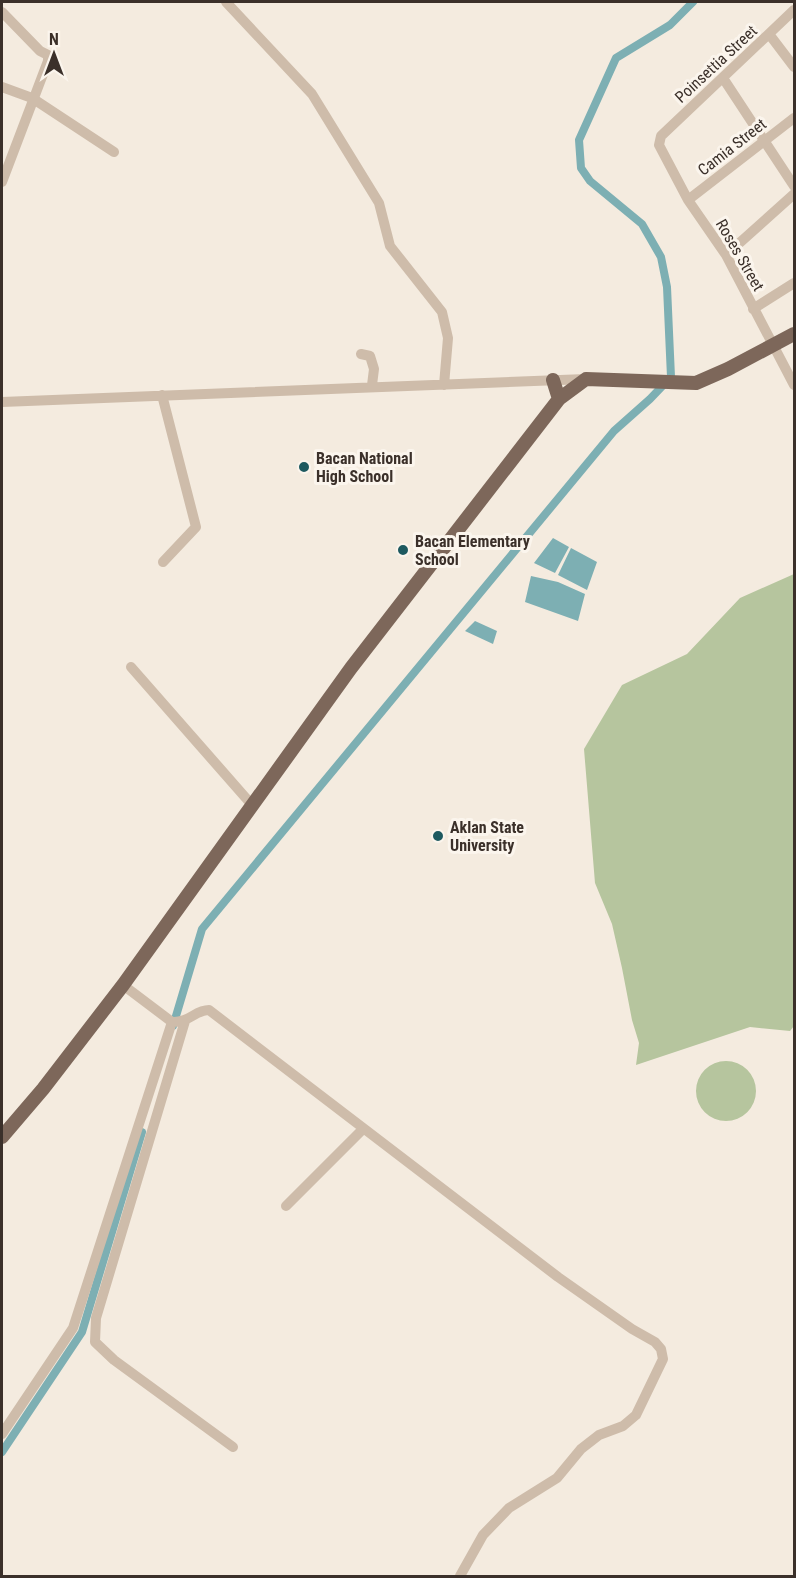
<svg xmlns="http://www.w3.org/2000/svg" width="796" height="1578" font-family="'Roboto Condensed',sans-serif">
<rect width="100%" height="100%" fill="#f4ebdf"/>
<path fill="#b6c59e" d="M794 574V1026L790 1031 750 1027 636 1065 639 1043 632 1020 622 968 612 924 595 883 584 749 622 685 687 654 740 598Z
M696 1091a30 30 0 1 1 60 0a30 30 0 1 1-60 0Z"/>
<path fill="#7dafb3" d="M553 538 569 547 555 573 534 563Z
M571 548 597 562 587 590 558 575Z
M531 576 558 582 585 594 578 621 525 602Z
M475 621 497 631 493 644 465 631Z"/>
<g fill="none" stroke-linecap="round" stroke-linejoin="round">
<path stroke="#7dafb3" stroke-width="8" d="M173 1026 202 929 614 431 650 399 671 377 667 287 661 257 642 224 590 181 581 168 579 140 616 58 670 25 693 2
M2 1452 82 1332 142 1132"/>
<path stroke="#cebcaa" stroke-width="10" d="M226 2 312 94 379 203 390 246 442 312 448 338 444 385
M794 10 661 136 659 145 688 200 726 255 794 385
M2 12 40 51 48 55V61L2 182
M769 34 794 67
M723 78 794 186
M2 87 32 98 114 152
M688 200 794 118
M726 255 794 194
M753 309 794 283
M361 354 370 356 374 369 372 385
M162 395 196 527 163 562
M2 402 586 379
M131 667 252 805
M123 985 172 1022C189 1023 195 1010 209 1010L558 1277 632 1329 655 1342 661 1349 663 1359 636 1415 623 1426 599 1435 581 1449 557 1478 509 1508 483 1535 460 1576
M185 1021 96 1318 95 1342 114 1360 233 1447
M286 1206 362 1130
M2 1434 73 1328 172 1022"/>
<path stroke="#7d675a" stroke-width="14" d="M553 380 559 399
M2 1137 43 1089 123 985 351 668 559 399 586 379 696 383 728 369 794 334"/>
</g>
<g fill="#1d595f" stroke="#fbf5ed" stroke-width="2">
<circle cx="304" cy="467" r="6"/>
<circle cx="403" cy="550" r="6"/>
<circle cx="438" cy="836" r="6"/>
</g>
<g text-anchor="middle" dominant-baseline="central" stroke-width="6" stroke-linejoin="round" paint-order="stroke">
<g font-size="16" fill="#3b302a" stroke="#fbf5ed">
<text transform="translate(716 64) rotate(-43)">Poinsettia Street</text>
<text transform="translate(732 147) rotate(-38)">Camia Street</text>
<text transform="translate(740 255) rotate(60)">Roses Street</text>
</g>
<g font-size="16" font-weight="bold" fill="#3b302a" stroke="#fbf5ed" text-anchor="start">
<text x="316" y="458">Bacan National<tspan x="316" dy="18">High School</tspan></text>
<text x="415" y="541">Bacan Elementary<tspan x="415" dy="18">School</tspan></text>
<text x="450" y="827">Aklan State<tspan x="450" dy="18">University</tspan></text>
</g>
</g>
<rect width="796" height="1578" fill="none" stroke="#3b302a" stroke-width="6"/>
<g transform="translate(54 54)" stroke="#fbf5ed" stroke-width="4.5" paint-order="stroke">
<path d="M0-4.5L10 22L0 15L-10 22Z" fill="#3b302a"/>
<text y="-9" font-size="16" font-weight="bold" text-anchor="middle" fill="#3b302a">N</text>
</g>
</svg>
